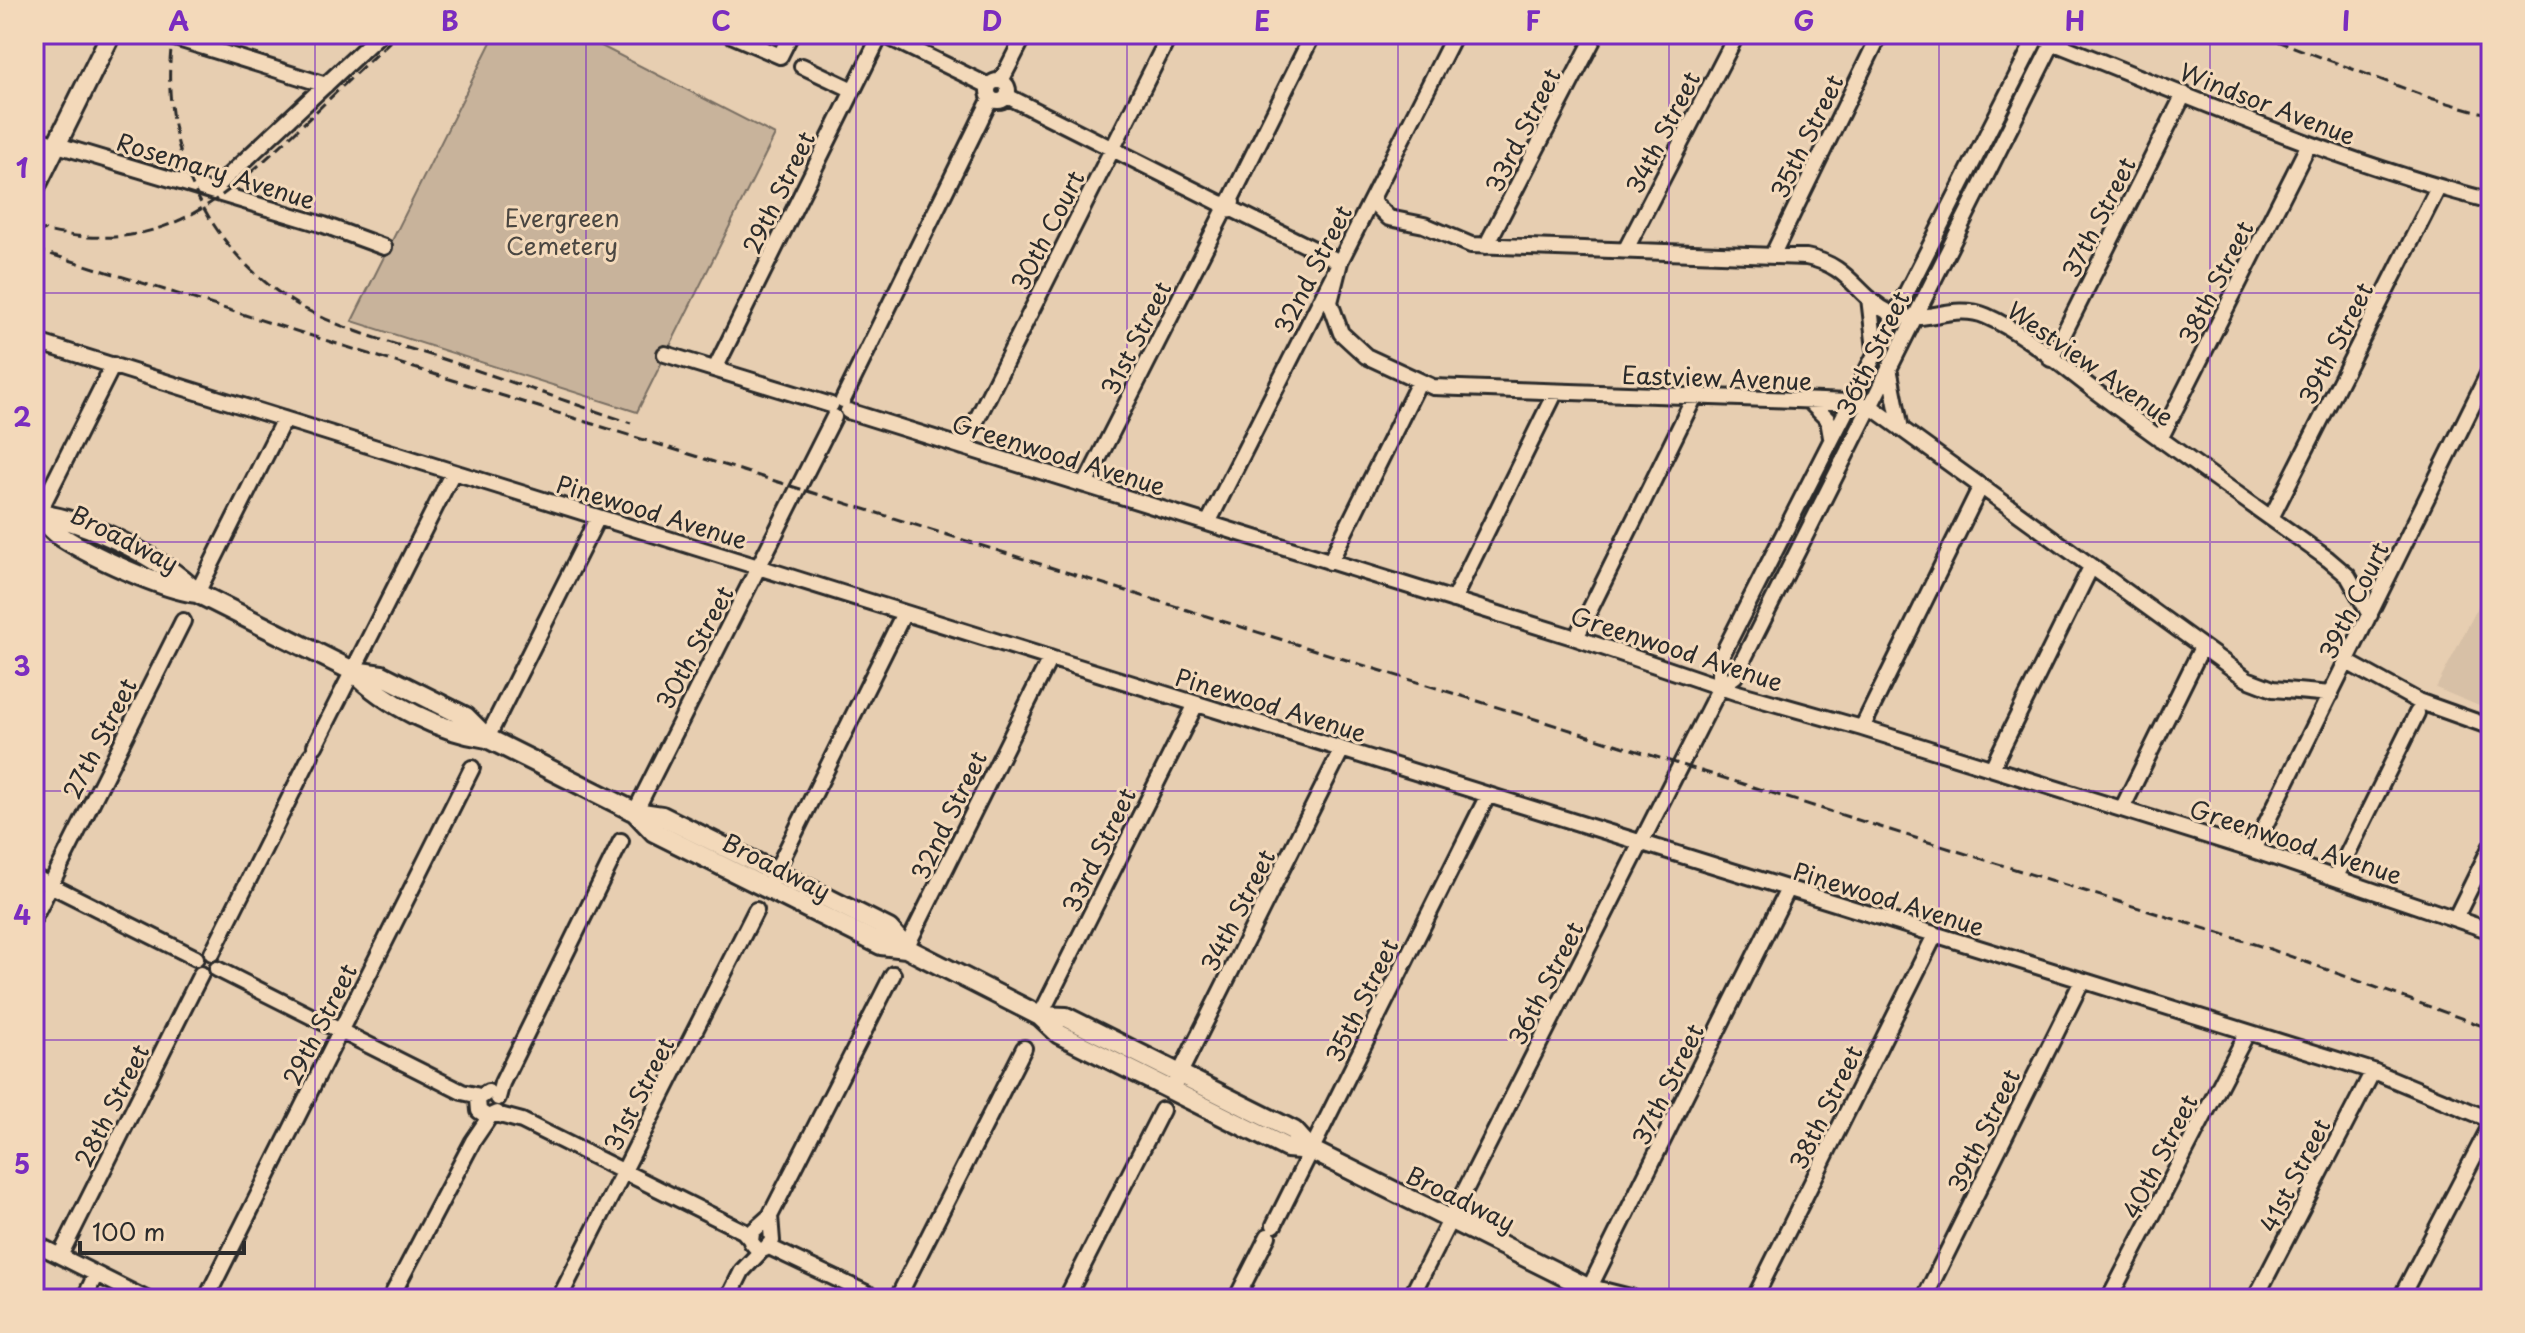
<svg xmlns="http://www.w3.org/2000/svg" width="2525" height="1333" font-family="'Playpen Sans',sans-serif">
<rect width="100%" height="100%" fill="#e7ceb1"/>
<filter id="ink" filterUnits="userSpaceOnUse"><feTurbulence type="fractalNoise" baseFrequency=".0125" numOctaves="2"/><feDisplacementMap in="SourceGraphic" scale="16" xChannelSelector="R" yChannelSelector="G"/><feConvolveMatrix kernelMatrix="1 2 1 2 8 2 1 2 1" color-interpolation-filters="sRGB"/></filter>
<g filter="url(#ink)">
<path fill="#d7c0a6" d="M2491 582V711L2436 688Z"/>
<path fill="#c8b39b" stroke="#7a6f63" stroke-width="2" d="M495 34H578L775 135 637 412 352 321Z"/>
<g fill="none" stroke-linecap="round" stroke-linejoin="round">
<g stroke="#2b2b2b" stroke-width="20">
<path id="minor" d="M162 34 326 85
M729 34 780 56 791 34
M882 34 989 86
M2044 39C2192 97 2337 162 2491 201
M802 66 853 90
M988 91a10 10 0 1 1 20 0a10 10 0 1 1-20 0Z
M1001 81 1025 34
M1007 96 1222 204
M34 138 324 225 384 247
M212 191 380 34
M1371 200 1389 218 1424 225 1471 245 1806 257C1850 265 1855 295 1890 313 1920 327 1953 302 1986 316 2026 333 2070 373 2106 399 2179 453 2254 506 2328 559L2348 576 2370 615
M1230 201 1313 34
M1232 209 1340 262
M1486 246 1596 34
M1626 249 1737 34
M1772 256 1880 34
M1340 262 1330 302 1341 333 1366 356 1433 387 1849 402 1870 406 2247 679 2273 689 2331 694
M1869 298 1875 349
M34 341 2373 1071 2491 1120
M665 354 831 405
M2051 359 2184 94
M1889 368 1901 429
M715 369 881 34
M843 400 991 98
M1811 403 1828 420 1831 437
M848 411 1576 638 1738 693 1862 728 2253 850 2491 931
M2160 439 2309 144
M963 447 1170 34
M1085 485 1224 211 1222 204 1232 202 1231 210 1224 211
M38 514 113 365
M2271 518 2438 188
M1208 523 1455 34
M1330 562 1419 382
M197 593 284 419
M1453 600 1555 393
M1576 638 1695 396
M2347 662 2418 701 2491 727
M1720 687 1735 676 2057 34
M1862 728 1980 488
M487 738 598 517
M315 746 453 472
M1992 768 2091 567
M2122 809 2202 647
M635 812 834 417
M2253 850 2491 368
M34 877 196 958
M2336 877 2417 713
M771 881 904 613
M2456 917 2491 846
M34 918 183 621
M906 948 1050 658
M212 953 311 755
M217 969 462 1092 480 1096
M1040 1016 1196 704
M1175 1083 1342 749
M488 1092 478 1099 479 1111 488 1117 497 1113
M498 1098 502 1083 621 841
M496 1114 522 1121 743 1231 750 1239
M770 1216 772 1241 765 1249 758 1250 751 1242 752 1232 770 1216 893 974
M1274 1225 1488 795
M34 1243 146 1299
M769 1247 879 1299
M60 1256 201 974
M84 1299 96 1274
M206 1299 472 768
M390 1299 473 1141 490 1116
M559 1299 756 910
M728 1299 742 1271 762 1250
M897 1299 1024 1048
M1066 1299 1162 1110
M1236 1299 1268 1236
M1410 1299 1720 687V659L2038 34
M1584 1299 1788 889
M1754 1299 1935 935
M1924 1299 2082 981
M2109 1299 2247 1033
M2255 1299 2373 1071
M2400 1299 2491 1124"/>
</g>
<g stroke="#2b2b2b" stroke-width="24">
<path id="major" d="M34 190 111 34
M36 513C44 520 51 529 59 535 89 555 162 589 197 593
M38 514C87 520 162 558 197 593L353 671C386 705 440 731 487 738
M353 671 382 675 466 717 487 738 635 812 662 816 775 872 889 929 906 948
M635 812 654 832 881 945 906 948 1040 1016 1059 1034 1287 1148 1311 1150 1590 1289 1630 1299
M1040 1016 1066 1017 1294 1131 1311 1150"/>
</g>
<use href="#minor" stroke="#f3d9ba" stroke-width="14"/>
<use href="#major" stroke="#f3d9ba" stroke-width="18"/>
<path stroke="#2b2b2b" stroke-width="3" stroke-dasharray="12 6" stroke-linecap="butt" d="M173 34C156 140 204 250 298 305 345 332 401 345 452 362 512 382 571 403 631 423
M2259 34 2430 98 2491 115
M34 228C153 259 214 209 295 132 329 99 363 66 398 34
M34 249 2270 949 2491 1029"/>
</g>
</g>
<path fill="none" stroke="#7b2cbf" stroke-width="2" stroke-opacity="0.55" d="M315 34V1299M586 34V1299M856 34V1299M1127 34V1299M1398 34V1299M1669 34V1299M1939 34V1299M2210 34V1299M34 293H2491M34 542H2491M34 791H2491M34 1040H2491"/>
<g text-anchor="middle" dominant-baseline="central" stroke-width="6" stroke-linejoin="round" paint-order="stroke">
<g font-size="24" fill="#2b2b2b" stroke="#f3d9ba">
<text transform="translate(2268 103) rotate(21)">Windsor Avenue</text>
<text transform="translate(1522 130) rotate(-63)">33rd Street</text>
<text transform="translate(1662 132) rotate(-63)">34th Street</text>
<text transform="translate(1806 136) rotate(-64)">35th Street</text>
<text transform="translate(216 170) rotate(17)">Rosemary Avenue</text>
<text transform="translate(778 192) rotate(-64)">29th Street</text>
<text transform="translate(2098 217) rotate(-63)">37th Street</text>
<text transform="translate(1047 230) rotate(-63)">30th Court</text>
<text transform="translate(1312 269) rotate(-63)">32nd Street</text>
<text transform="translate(2215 282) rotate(-63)">38th Street</text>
<text transform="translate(1135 338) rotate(-63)">31st Street</text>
<text transform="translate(2335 343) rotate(-63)">39th Street</text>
<text transform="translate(1872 353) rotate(-64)">36th Street</text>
<text transform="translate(2091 363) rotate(35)">Westview Avenue</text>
<text transform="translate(1717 377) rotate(2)">Eastview Avenue</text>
<text transform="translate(1059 454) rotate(17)">Greenwood Avenue</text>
<text transform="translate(652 511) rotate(17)">Pinewood Avenue</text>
<text transform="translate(125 538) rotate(27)">Broadway</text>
<text transform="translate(2353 600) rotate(-64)">39th Court</text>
<text transform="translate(694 647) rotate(-62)">30th Street</text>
<text transform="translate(1677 648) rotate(18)">Greenwood Avenue</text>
<text transform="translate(1271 704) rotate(17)">Pinewood Avenue</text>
<text transform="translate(99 738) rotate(-63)">27th Street</text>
<text transform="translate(948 815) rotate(-64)">32nd Street</text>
<text transform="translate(2296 841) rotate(18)">Greenwood Avenue</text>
<text transform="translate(1098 850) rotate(-64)">33rd Street</text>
<text transform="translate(777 866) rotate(27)">Broadway</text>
<text transform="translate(1889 898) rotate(17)">Pinewood Avenue</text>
<text transform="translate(1237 910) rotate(-63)">34th Street</text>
<text transform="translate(1545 983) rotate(-63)">36th Street</text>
<text transform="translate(1361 1000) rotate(-64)">35th Street</text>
<text transform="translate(319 1024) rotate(-63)">29th Street</text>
<text transform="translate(1667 1084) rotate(-64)">37th Street</text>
<text transform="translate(638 1094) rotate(-63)">31st Street</text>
<text transform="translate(111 1105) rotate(-63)">28th Street</text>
<text transform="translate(1825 1107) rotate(-64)">38th Street</text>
<text transform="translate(1983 1130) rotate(-64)">39th Street</text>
<text transform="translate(2159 1156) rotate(-63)">40th Street</text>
<text transform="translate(2294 1175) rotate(-63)">41st Street</text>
<text transform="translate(1461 1198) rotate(26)">Broadway</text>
</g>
<g font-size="24" fill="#4a4641" stroke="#f3d9ba">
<text x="562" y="217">Evergreen<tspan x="562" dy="28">Cemetery</tspan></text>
</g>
</g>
<rect width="2525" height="1333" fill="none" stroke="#f3d9ba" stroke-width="88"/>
<path d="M80 1241v12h164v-12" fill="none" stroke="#2b2b2b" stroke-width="4"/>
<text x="92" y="1241" font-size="24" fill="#2b2b2b" stroke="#f3d9ba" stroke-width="6" paint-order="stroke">100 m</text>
<rect x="44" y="44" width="2437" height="1245" fill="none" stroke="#7b2cbf" stroke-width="3"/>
<g font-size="26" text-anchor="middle" font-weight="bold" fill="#7b2cbf">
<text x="179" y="31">A</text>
<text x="450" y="31">B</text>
<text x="721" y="31">C</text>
<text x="992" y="31">D</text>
<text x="1262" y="31">E</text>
<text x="1533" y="31">F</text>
<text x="1804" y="31">G</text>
<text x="2075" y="31">H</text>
<text x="2346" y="31">I</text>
<text x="22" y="178">1</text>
<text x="22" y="427">2</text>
<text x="22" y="676">3</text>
<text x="22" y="925">4</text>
<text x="22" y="1174">5</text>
</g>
</svg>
